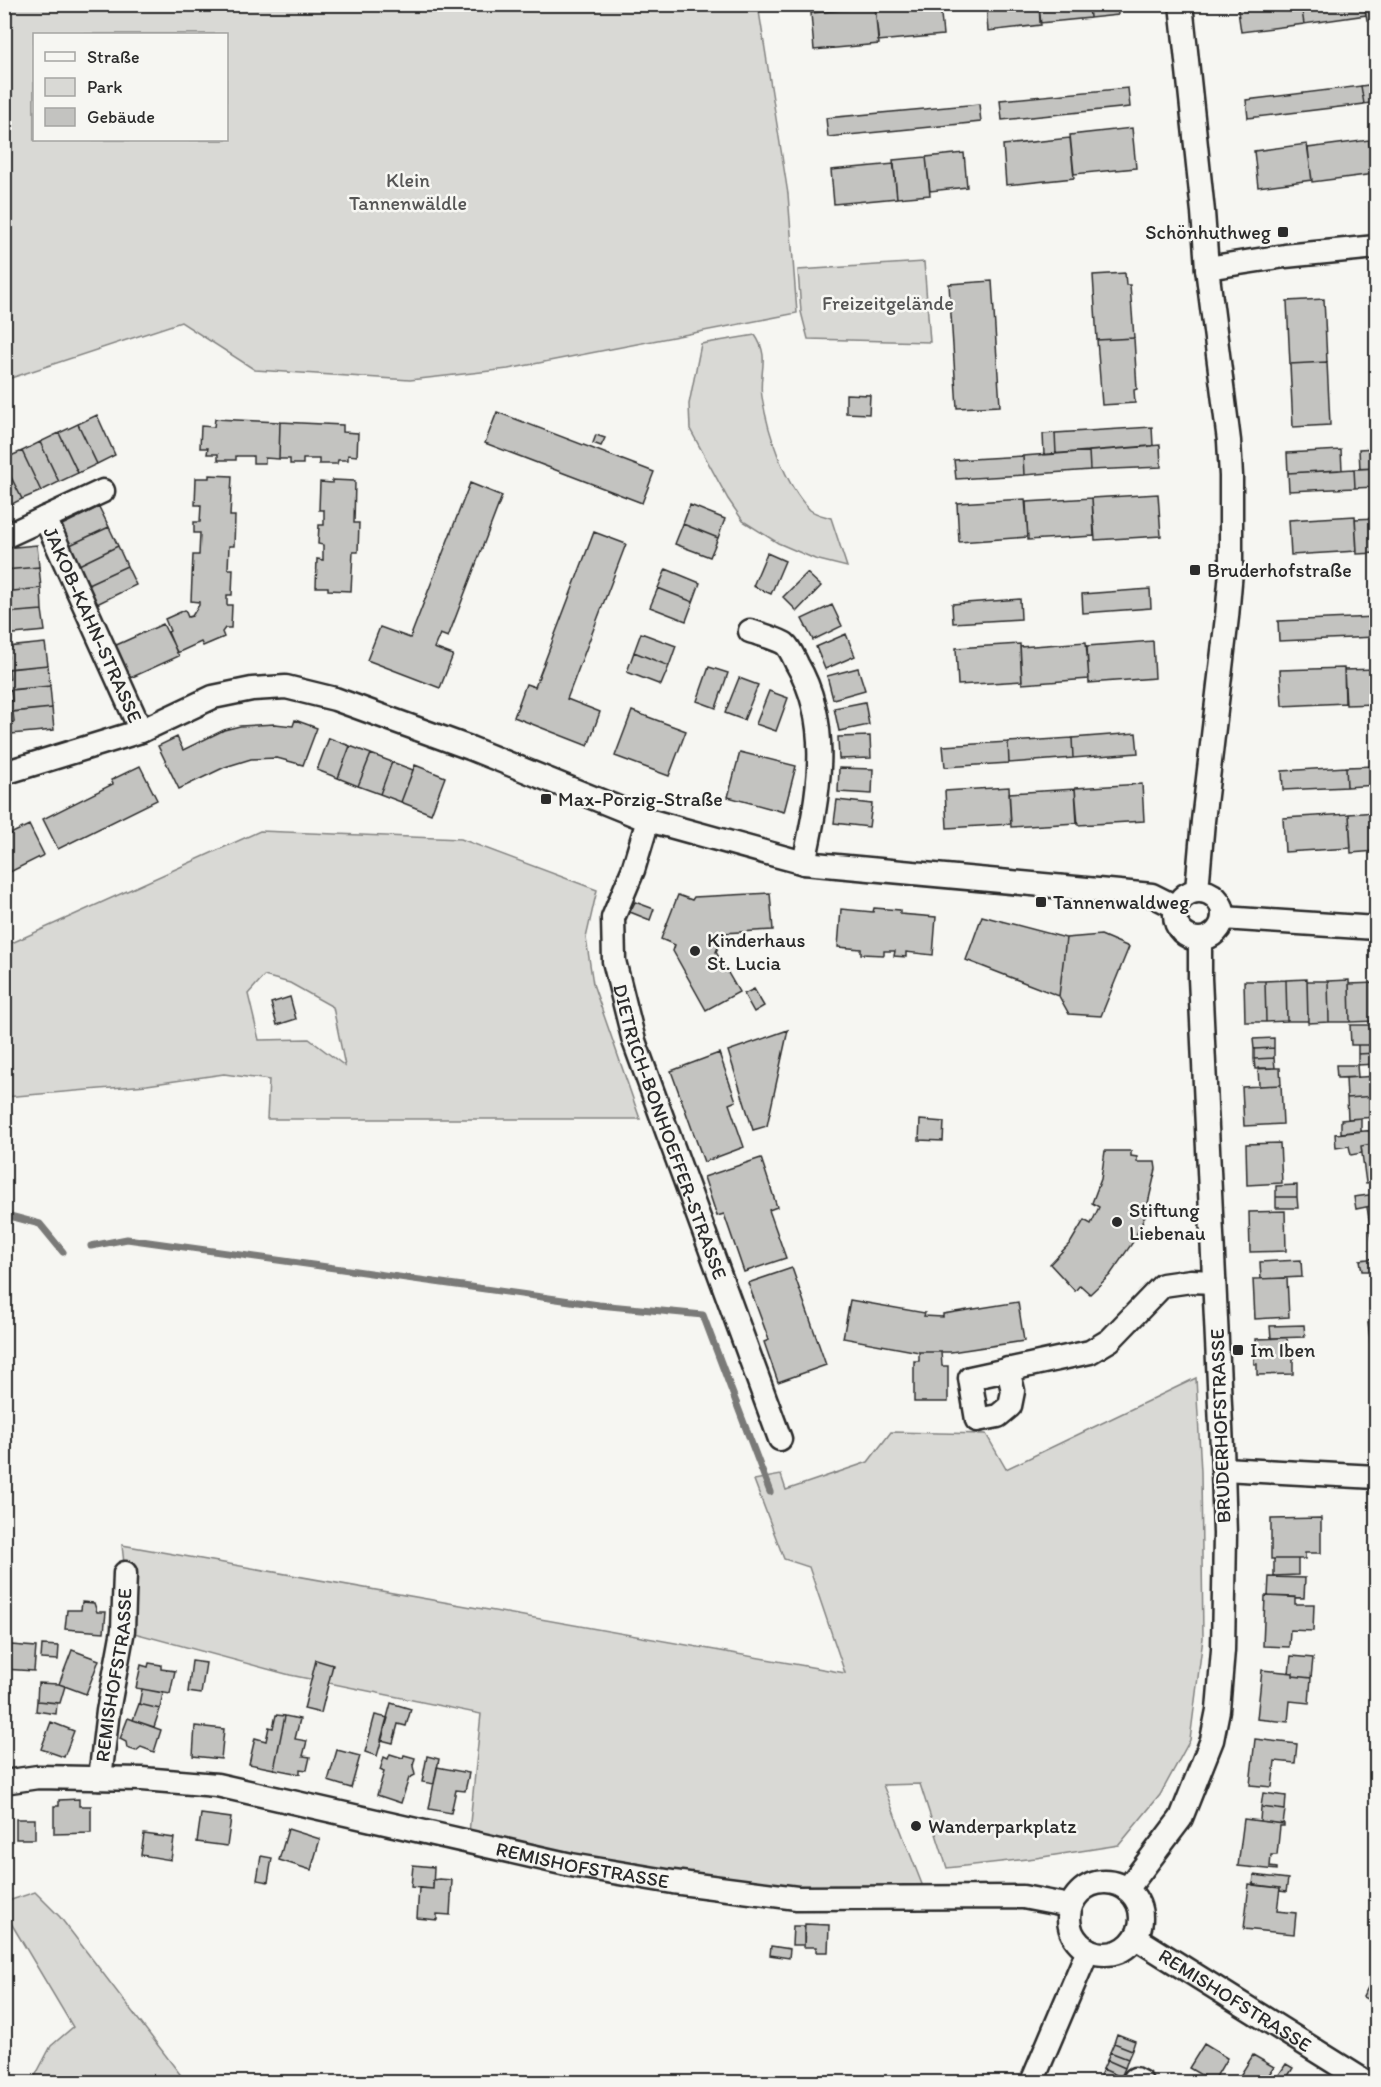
<svg xmlns="http://www.w3.org/2000/svg" width="1381" height="2087" font-family="Itim,sans-serif">
<rect width="100%" height="100%" fill="#f6f6f2"/>
<filter id="ink" filterUnits="userSpaceOnUse"><feTurbulence type="fractalNoise" baseFrequency=".0167" numOctaves="2"/><feDisplacementMap in="SourceGraphic" scale="12" xChannelSelector="R" yChannelSelector="G"/><feConvolveMatrix kernelMatrix="1 2 1 2 8 2 1 2 1" color-interpolation-filters="sRGB"/></filter>
<g filter="url(#ink)">
<path fill="#d9d9d5" stroke="#828280" stroke-width="1.5" fill-rule="evenodd" d="M4 5H758L788 194 797 313 508 369 410 380 255 370 181 322 5 380ZM226 34V140H34V34Z
M924 262 930 342 808 339 801 312 798 270Z
M755 335C771 358 758 373 762 397 768 433 784 484 810 510 815 514 825 516 831 518L847 567 815 559 778 543 743 521 728 499 690 429 689 404 701 344Z
M260 831 461 839 597 890 586 938 593 984 640 1119H267L269 1080 224 1074 147 1085 5 1097V946ZM264 976 290 983 333 1007 345 1066 309 1039 259 1040 248 994Z
M1196 1378 1201 1472 1203 1638 1190 1740 1160 1795 1119 1845 1036 1858 947 1868 920 1784 883 1785 927 1897 797 1898 468 1843 481 1714 290 1675 123 1630 125 1573 122 1545 845 1673 809 1567 784 1559 754 1480 781 1475 786 1490 868 1462 891 1432 986 1434 1006 1469Z
M35 1892 60 1917 186 2082H32L51 2046 73 2027 5 1913V1902Z"/>
<g fill="none" stroke-linecap="round" stroke-linejoin="round">
<path stroke="#7a7a78" stroke-width="7" d="M4 1219 10 1216 40 1224 63 1252
M91 1246 127 1239 599 1305 703 1315 770 1492"/>
</g>
<path fill="#c3c3c0" stroke="#2b2b2b" stroke-width="1.5" d="M875 4H940L943 35 878 41Z
M986 4H1039L1041 25 988 31Z
M1039 4H1089L1090 18 1040 23Z
M1089 4H1117L1118 15 1090 18Z
M1237 4H1301L1304 24 1241 32Z
M1301 4H1364L1366 15 1304 24Z
M1364 4H1376V19L1367 20Z
M875 7 879 44 814 50 811 13Z
M1376 84V102L1364 104 1361 86Z
M1361 86 1364 104 1248 118 1246 100Z
M1128 88 1130 107 1002 120 1000 100Z
M979 104 981 122 828 137 826 118Z
M1132 128 1136 168 1074 174 1070 135Z
M1070 138 1074 178 1006 185 1003 145Z
M1369 140 1374 174 1312 182 1308 148Z
M1376 142V176L1374 177 1369 143Z
M1307 144 1312 180 1258 187 1254 151Z
M964 153 967 187 930 191 926 157Z
M926 157 930 195 897 198 893 160Z
M894 164 897 198 834 204 831 170Z
M1125 273 1126 285H1130L1134 338 1097 340 1093 275Z
M992 281 1000 406 957 408 949 284Z
M1324 299 1327 362 1290 364 1287 301Z
M1134 338 1137 389 1134 390 1135 403 1102 405 1097 340Z
M1327 362 1330 425 1293 427 1290 364Z
M846 394 870 395 869 414 846 413Z
M497 412 654 472 642 503 485 443Z
M97 415 115 455 97 464 78 424Z
M215 419 280 422 279 459 265 458V463H253V456H236V460H218V454H207L208 448H200L201 426 214 427Z
M280 422 343 425V432L358 433 357 456 348 455V460H338L337 464H319V459H303V464H290V459H279Z
M78 424 97 464 78 473 59 433Z
M1152 427 1153 446 1056 454 1055 433Z
M59 433 78 473 59 482 40 442Z
M1055 433 1056 454 1044 455 1043 434Z
M596 435 605 438 601 446 593 443Z
M40 442 59 482 41 491 22 451Z
M1160 445 1161 467 1090 470 1089 451Z
M1376 448V468L1360 469 1359 449Z
M1341 450 1342 470 1288 473 1287 453Z
M22 451 41 491 22 499 4 463V459Z
M1089 451 1090 470 1024 475 1023 456Z
M1023 456 1024 475 956 479 954 460Z
M4 463 22 499 4 508Z
M1376 468V487L1355 488 1354 469Z
M1354 469 1355 488 1289 491 1288 473Z
M209 475 232 476 230 516H235L234 546H229L228 569H233L232 595H227V605H232L231 628H225L222 632 224 637 203 646 201 642 177 653 168 632 170 631 165 619 185 610 188 617 192 616 199 605V602L191 601 193 555H199L200 533H194V522H200L201 505H195L196 478H209Z
M332 480 355 481 354 523H359L358 552H353L351 591 328 590V587H316L317 559 323 560V545L318 544 319 525H324V510H319L320 482 332 483Z
M470 483 502 496 448 637 440 634 434 648 453 655 440 688 367 660 380 627 410 638Z
M1158 494 1161 536 1095 540 1092 498Z
M1092 498 1094 536 1028 540 1026 502Z
M1025 499 1028 537 959 542 957 503Z
M690 505 725 519 718 538 683 524Z
M99 507 109 527 70 545 60 526Z
M1355 516 1357 551 1291 555 1289 520Z
M1376 518V553L1357 554 1355 519Z
M683 524 718 538 710 557 675 544Z
M109 527 118 546 79 565 70 545Z
M594 532 626 544 567 699 600 712 588 746 514 717 526 684 535 687Z
M37 545 39 567 4 570V548Z
M118 546 127 566 88 584 79 565Z
M767 553 785 561 771 594 753 586Z
M127 566 136 585 97 604 88 584Z
M39 567 41 588 4 592V570Z
M666 569 700 583 693 602 658 588Z
M807 573 821 586 797 611 783 597Z
M41 588 42 610 4 613V592Z
M658 588 693 602 686 621 650 607Z
M1150 589 1151 608 1083 613 1082 594Z
M1020 599 1021 619 953 623 952 604Z
M832 605 842 626 813 640 802 619Z
M42 610 45 631 4 635V613Z
M1376 617V637L1279 641 1278 621Z
M163 624 179 656 126 680 112 647Z
M641 633 676 646 669 666 634 652Z
M846 634 855 656 825 669 816 647Z
M1153 641 1155 678 1089 683 1087 646Z
M1086 642 1089 679 1022 684 1020 647Z
M45 643 48 665 5 669 4 658H8L7 647Z
M1020 644 1022 681 958 685 956 648Z
M634 652 669 666 661 685 627 672Z
M48 665 50 686 7 690 6 680 10 679 9 669Z
M709 667 728 673 716 708 697 701Z
M858 668 865 690 833 699 827 676Z
M1344 668 1345 703 1282 706 1280 670Z
M1376 669V704L1346 705 1344 670Z
M739 678 758 685 744 720 725 713Z
M50 686 52 708 9 712 8 701H12L11 690Z
M769 691 788 698 776 731 756 724Z
M865 702 869 725 839 731 834 708Z
M52 708 54 730 11 734 10 723 14 722 13 712Z
M632 711 686 731 669 776 615 756Z
M295 720 317 728 303 765 277 758 251 759 225 767 179 789 158 746 177 737 183 750 224 730 240 726 275 724 293 726Z
M1136 733 1138 753 1073 758 1072 738Z
M870 736 871 758 839 759 838 737Z
M329 738 350 746 338 778 317 770Z
M1072 738 1073 758 1009 763 1008 742Z
M1008 742 1009 763 945 767 943 746Z
M350 746 371 754 358 786 338 778Z
M740 752 796 766 784 812 728 797Z
M371 754 392 762 380 794 358 786Z
M392 762 413 770 401 802 380 794Z
M415 765 445 777 431 814 401 802Z
M140 766 157 800 58 849 43 819 113 784 111 780Z
M1376 766V785L1347 787 1346 767Z
M1346 767 1347 787 1283 790 1282 771Z
M839 768 873 769 872 794 838 792Z
M1142 784 1144 821 1078 825 1075 788Z
M1009 787 1011 824 947 828 945 791Z
M1075 789 1077 823 1011 827 1009 793Z
M837 800 872 804 869 827 834 823Z
M1376 812V851L1351 853 1349 814Z
M1349 814 1351 848 1285 852 1283 818Z
M29 825 44 855 4 875V837Z
M770 893 773 930 724 933 716 952 739 992 706 1010 673 951 675 945 661 939 678 895 692 900 694 897Z
M635 902 654 909 650 920 630 912Z
M874 908 900 910V914L936 917 933 955 906 952V957L894 956 895 951H884V955L861 954V949L838 947 841 909 873 912Z
M982 916 1066 938 1059 996 966 960Z
M1101 935 1129 947 1101 1016 1069 1014 1059 996 1066 938Z
M1307 979 1308 1021H1287L1286 980Z
M1286 980 1287 1021 1266 1022 1265 981Z
M1349 980 1350 1022H1329L1328 981Z
M1244 981H1265L1266 1022H1245Z
M1307 981H1328L1329 1022 1308 1023Z
M1376 983V1021L1350 1022 1349 984Z
M754 989 764 1006 754 1012 744 994Z
M290 997 296 1019 277 1025 271 1003Z
M1350 1025H1376V1045H1351Z
M788 1030 767 1126 753 1130 728 1051Z
M1274 1038V1048L1254 1049 1253 1039Z
M1358 1045H1376V1053L1358 1054Z
M1274 1048V1058L1254 1059V1049Z
M719 1053 736 1101 729 1104 744 1147 704 1162 671 1071Z
M1376 1053V1064L1358 1065V1054Z
M1274 1058 1275 1068 1255 1069 1254 1059Z
M1336 1065H1357L1358 1077 1337 1078Z
M1258 1068H1280L1281 1085 1259 1086Z
M1376 1076V1096L1347 1098 1346 1078Z
M1281 1085 1283 1124 1244 1126 1242 1087Z
M1376 1096V1117L1348 1119 1347 1098Z
M1361 1118V1131L1341 1133V1120Z
M920 1120 944 1122 943 1141 919 1140Z
M1375 1130 1370 1131 1371 1144 1361 1146 1362 1153 1351 1155 1349 1146 1336 1148 1335 1134Z
M1280 1143 1282 1183 1247 1185 1246 1144Z
M1376 1143V1182L1366 1183 1361 1146Z
M1105 1151H1131V1156L1137 1157V1162H1155L1156 1169 1145 1216 1133 1242 1110 1275 1090 1294 1080 1285 1075 1291 1050 1264 1071 1242 1084 1220 1091 1224 1099 1207 1092 1203 1101 1179Z
M761 1158 777 1207 769 1210 786 1258 744 1272 724 1214 717 1216 704 1177Z
M1297 1185V1197H1276V1186Z
M1376 1194V1205L1356 1209 1354 1197Z
M1276 1197H1297L1298 1208H1276Z
M1376 1205V1242L1373 1243 1367 1207Z
M1285 1211 1286 1251 1250 1252 1249 1212Z
M1376 1258V1271H1362L1360 1260Z
M1301 1260 1302 1277 1261 1279 1260 1262Z
M792 1268 826 1365 778 1382 764 1342 769 1340 748 1283Z
M1287 1278 1289 1317 1255 1319 1253 1279Z
M850 1300 925 1313 924 1316 943 1317V1314L1018 1302 1024 1341 951 1352H919L843 1338Z
M1376 1322V1347H1371L1368 1323Z
M1304 1325 1305 1337 1271 1338 1270 1326Z
M1287 1338 1288 1358H1293V1374L1257 1375V1364H1254V1358L1257 1357 1256 1339Z
M919 1352H941L942 1366H948V1402H914V1361H919Z
M1321 1518V1553H1305V1559H1271V1519Z
M1274 1559H1298V1575L1274 1576Z
M1269 1577 1305 1578 1304 1598 1268 1596Z
M1265 1596 1295 1597V1604H1314L1313 1631 1290 1630 1289 1647 1263 1646Z
M82 1602 94 1603 97 1612H106L104 1632 65 1629 67 1610H81Z
M11 1645 36 1647 34 1671 4 1669V1656L10 1657Z
M42 1645 59 1646 58 1660 41 1659Z
M72 1650 99 1660 86 1694 59 1684Z
M1291 1656 1313 1658 1311 1678 1293 1676V1673H1289Z
M316 1660 333 1665 321 1713 304 1709Z
M192 1661 206 1663 201 1694 188 1692Z
M149 1663 161 1665V1669L175 1671 170 1694 136 1688 141 1665 148 1667Z
M1262 1670 1293 1673V1676L1311 1678 1309 1703 1290 1701 1288 1722 1257 1719Z
M38 1683 59 1684 65 1686 60 1703 37 1701Z
M142 1689 163 1693 160 1709 139 1704Z
M37 1701 57 1703 56 1714 36 1711Z
M391 1703 411 1709 406 1726 398 1724 393 1743 381 1740Z
M139 1704 160 1709 154 1727 133 1720Z
M276 1715 285 1716 274 1769 249 1764 255 1738 266 1741 269 1727 273 1728Z
M375 1715 388 1718 377 1756 365 1752Z
M285 1716 300 1719 295 1739 307 1741 303 1756 310 1757 307 1770 300 1769V1774L274 1769Z
M128 1718 161 1730 154 1752 141 1747 136 1751 127 1748 126 1742 120 1739Z
M51 1722 74 1731 64 1757 41 1749Z
M195 1726 224 1729 221 1759 193 1756Z
M1255 1739 1297 1744 1295 1763 1275 1761 1272 1787 1250 1785Z
M337 1750 360 1756 351 1788 328 1781Z
M390 1754 403 1758 404 1755 415 1758 413 1766 415 1775 409 1778 401 1803 377 1795 384 1772 380 1770 384 1757 388 1759Z
M427 1756 439 1759 434 1784 422 1782Z
M437 1767 469 1773 465 1791 456 1790 451 1813 429 1809Z
M1263 1793 1286 1796 1285 1810 1261 1807Z
M79 1799V1806H91V1833L54 1834V1806H59V1800Z
M1261 1807 1285 1810 1283 1824 1260 1821Z
M201 1814 231 1818 227 1846 197 1842Z
M16 1819H35V1839H16Z
M1244 1819 1284 1824V1826H1280L1277 1855H1271L1270 1867 1277 1868V1870L1238 1866Z
M288 1829 320 1839 311 1870 279 1860Z
M144 1834 174 1838 171 1860 141 1855Z
M261 1856 272 1858 268 1882 257 1880Z
M413 1865 434 1867 433 1889 411 1887Z
M1254 1875 1288 1879 1286 1892 1280 1891V1888L1253 1885Z
M439 1879 452 1880 450 1915 437 1914V1920L417 1918 419 1888 433 1889V1880Z
M1249 1884 1280 1888 1277 1911 1296 1913 1294 1934 1244 1929Z
M805 1924 829 1925 828 1952H816V1947H804Z
M793 1926H804V1945H792Z
M771 1946 790 1949 789 1958 770 1955Z
M1372 1980 1376 1982V2004L1363 1997Z
M1117 2034 1135 2041 1132 2050 1114 2043Z
M1114 2043 1132 2050 1128 2059 1110 2052Z
M1204 2044 1227 2058 1213 2082 1189 2068Z
M1110 2052 1128 2059 1125 2068 1107 2060Z
M1253 2055 1274 2067 1264 2082H1236Z
M1107 2060 1125 2068 1121 2077 1103 2069Z
M1286 2064 1293 2068 1288 2076 1284 2082H1274Z
M1103 2069 1121 2077 1119 2082H1111L1099 2078Z"/>
<g fill="none" stroke-linecap="round" stroke-linejoin="round">
<g stroke="#2b2b2b" stroke-width="27">
<g id="minor">
<path d="M1181 4 1203 212 1207 268 1229 441 1231 476V571L1227 617 1203 821 1197 890"/>
<path d="M1207 268 1285 256 1376 247"/>
<path d="M45 518 103 491"/>
<path id="s1" d="M4 537 45 518 141 731"/>
<path d="M750 631C759 634 778 639 785 644 790 648 794 658 797 664 833 725 818 797 804 863"/>
<path d="M4 773 141 731 213 697 252 689 286 687 335 699 470 748 648 820 804 863 1152 895 1176 907"/>
<path id="s2" d="M648 820 633 870 613 918 614 961 634 1041 780 1439"/>
<circle cx="1199" cy="915" r="24"/>
<path d="M1223 918 1376 928"/>
<path d="M1008 1369 1013 1391 1010 1406 998 1416 977 1420 970 1378 1090 1352 1110 1340 1163 1285 1191 1281 1214 1282"/>
<path d="M1223 1469 1376 1477"/>
<path id="s3" d="M100 1778 108 1711 123 1630 125 1573"/>
<path id="s4" d="M4 1782 38 1777 142 1779 217 1785 571 1865 673 1882 797 1898 1023 1897 1070 1906"/>
<circle cx="1105" cy="1918" r="36"/>
<path d="M1128 1888 1181 1818 1212 1740 1218 1710 1223 1650 1225 1534 1223 1469 1200 978V940"/>
<path id="s5" d="M1136 1938 1366 2082"/>
<path d="M1032 2082 1088 1950"/>
<path d="M1134 2082 1135 2079 1141 2082"/>
</g>
</g>
<use href="#minor" stroke="#f6f6f2" stroke-width="22"/>
</g>
</g>
<g fill="#2b2b2b" stroke="#f6f6f2" stroke-width="2">
<rect x="1277" y="226" width="12" height="12" rx="3"/>
<rect x="1189" y="564" width="12" height="12" rx="3"/>
<rect x="540" y="793" width="12" height="12" rx="3"/>
<rect x="1035" y="896" width="12" height="12" rx="3"/>
<circle cx="695" cy="951" r="6"/>
<circle cx="1117" cy="1222" r="6"/>
<rect x="1232" y="1344" width="12" height="12" rx="3"/>
<circle cx="916" cy="1826" r="6"/>
</g>
<g text-anchor="middle" dominant-baseline="central" stroke-width="5" stroke-linejoin="round" paint-order="stroke">
<g font-size="20" fill="#565656" stroke="#f6f6f2">
<text x="408" y="180">Klein<tspan x="408" dy="23">Tannenwäldle</tspan></text>
<text x="888" y="303">Freizeitgelände</text>
</g>
<g font-size="20" fill="#2b2b2b" stroke="#f6f6f2" text-anchor="start">
<text x="1271" y="232" text-anchor="end">Schönhuthweg</text>
<text x="1207" y="570">Bruderhofstraße</text>
<text x="558" y="799">Max-Porzig-Straße</text>
<text x="1053" y="902">Tannenwaldweg</text>
<text x="707" y="940">Kinderhaus<tspan x="707" dy="23">St. Lucia</tspan></text>
<text x="1129" y="1210">Stiftung<tspan x="1129" dy="23">Liebenau</tspan></text>
<text x="1250" y="1350">Im Iben</text>
<text x="928" y="1826">Wanderparkplatz</text>
</g>
<g font-size="20" fill="#2b2b2b" stroke="#f6f6f2">
<text stroke="none"><textPath href="#s1" startOffset="162">JAKOB-KAHN-STRASSE</textPath></text>
<text stroke="none"><textPath href="#s2" startOffset="327">DIETRICH-BONHOEFFER-STRASSE</textPath></text>
<text transform="translate(1220 1426) rotate(-92)">BRUDERHOFSTRASSE</text>
<text stroke="none"><textPath href="#s3" startOffset="104">REMISHOFSTRASSE</textPath></text>
<text stroke="none"><textPath href="#s4" startOffset="588">REMISHOFSTRASSE</textPath></text>
<text stroke="none"><textPath href="#s5" startOffset="117">REMISHOFSTRASSE</textPath></text>
</g>
</g>
<rect width="1381" height="2087" fill="none" stroke="#f6f6f2" stroke-width="24"/>
<rect x="12" y="12" width="1357" height="2063" fill="none" stroke="#2b2b2b" stroke-width="2" filter="url(#ink)"/>
<rect x="33" y="33" width="195" height="108" fill="#f6f6f2" stroke="#a5a5a2" stroke-width="1.5"/>
<rect x="45" y="52" width="30" height="9" fill="#f6f6f2" stroke="#a5a5a2" stroke-width="1.5"/>
<text x="87" y="63" font-size="18" fill="#2b2b2b">Straße</text>
<rect x="45" y="78" width="30" height="18" fill="#d9d9d5" stroke="#a5a5a2" stroke-width="1.5"/>
<text x="87" y="93" font-size="18" fill="#2b2b2b">Park</text>
<rect x="45" y="108" width="30" height="18" fill="#c3c3c0" stroke="#a5a5a2" stroke-width="1.5"/>
<text x="87" y="123" font-size="18" fill="#2b2b2b">Gebäude</text>
</svg>
